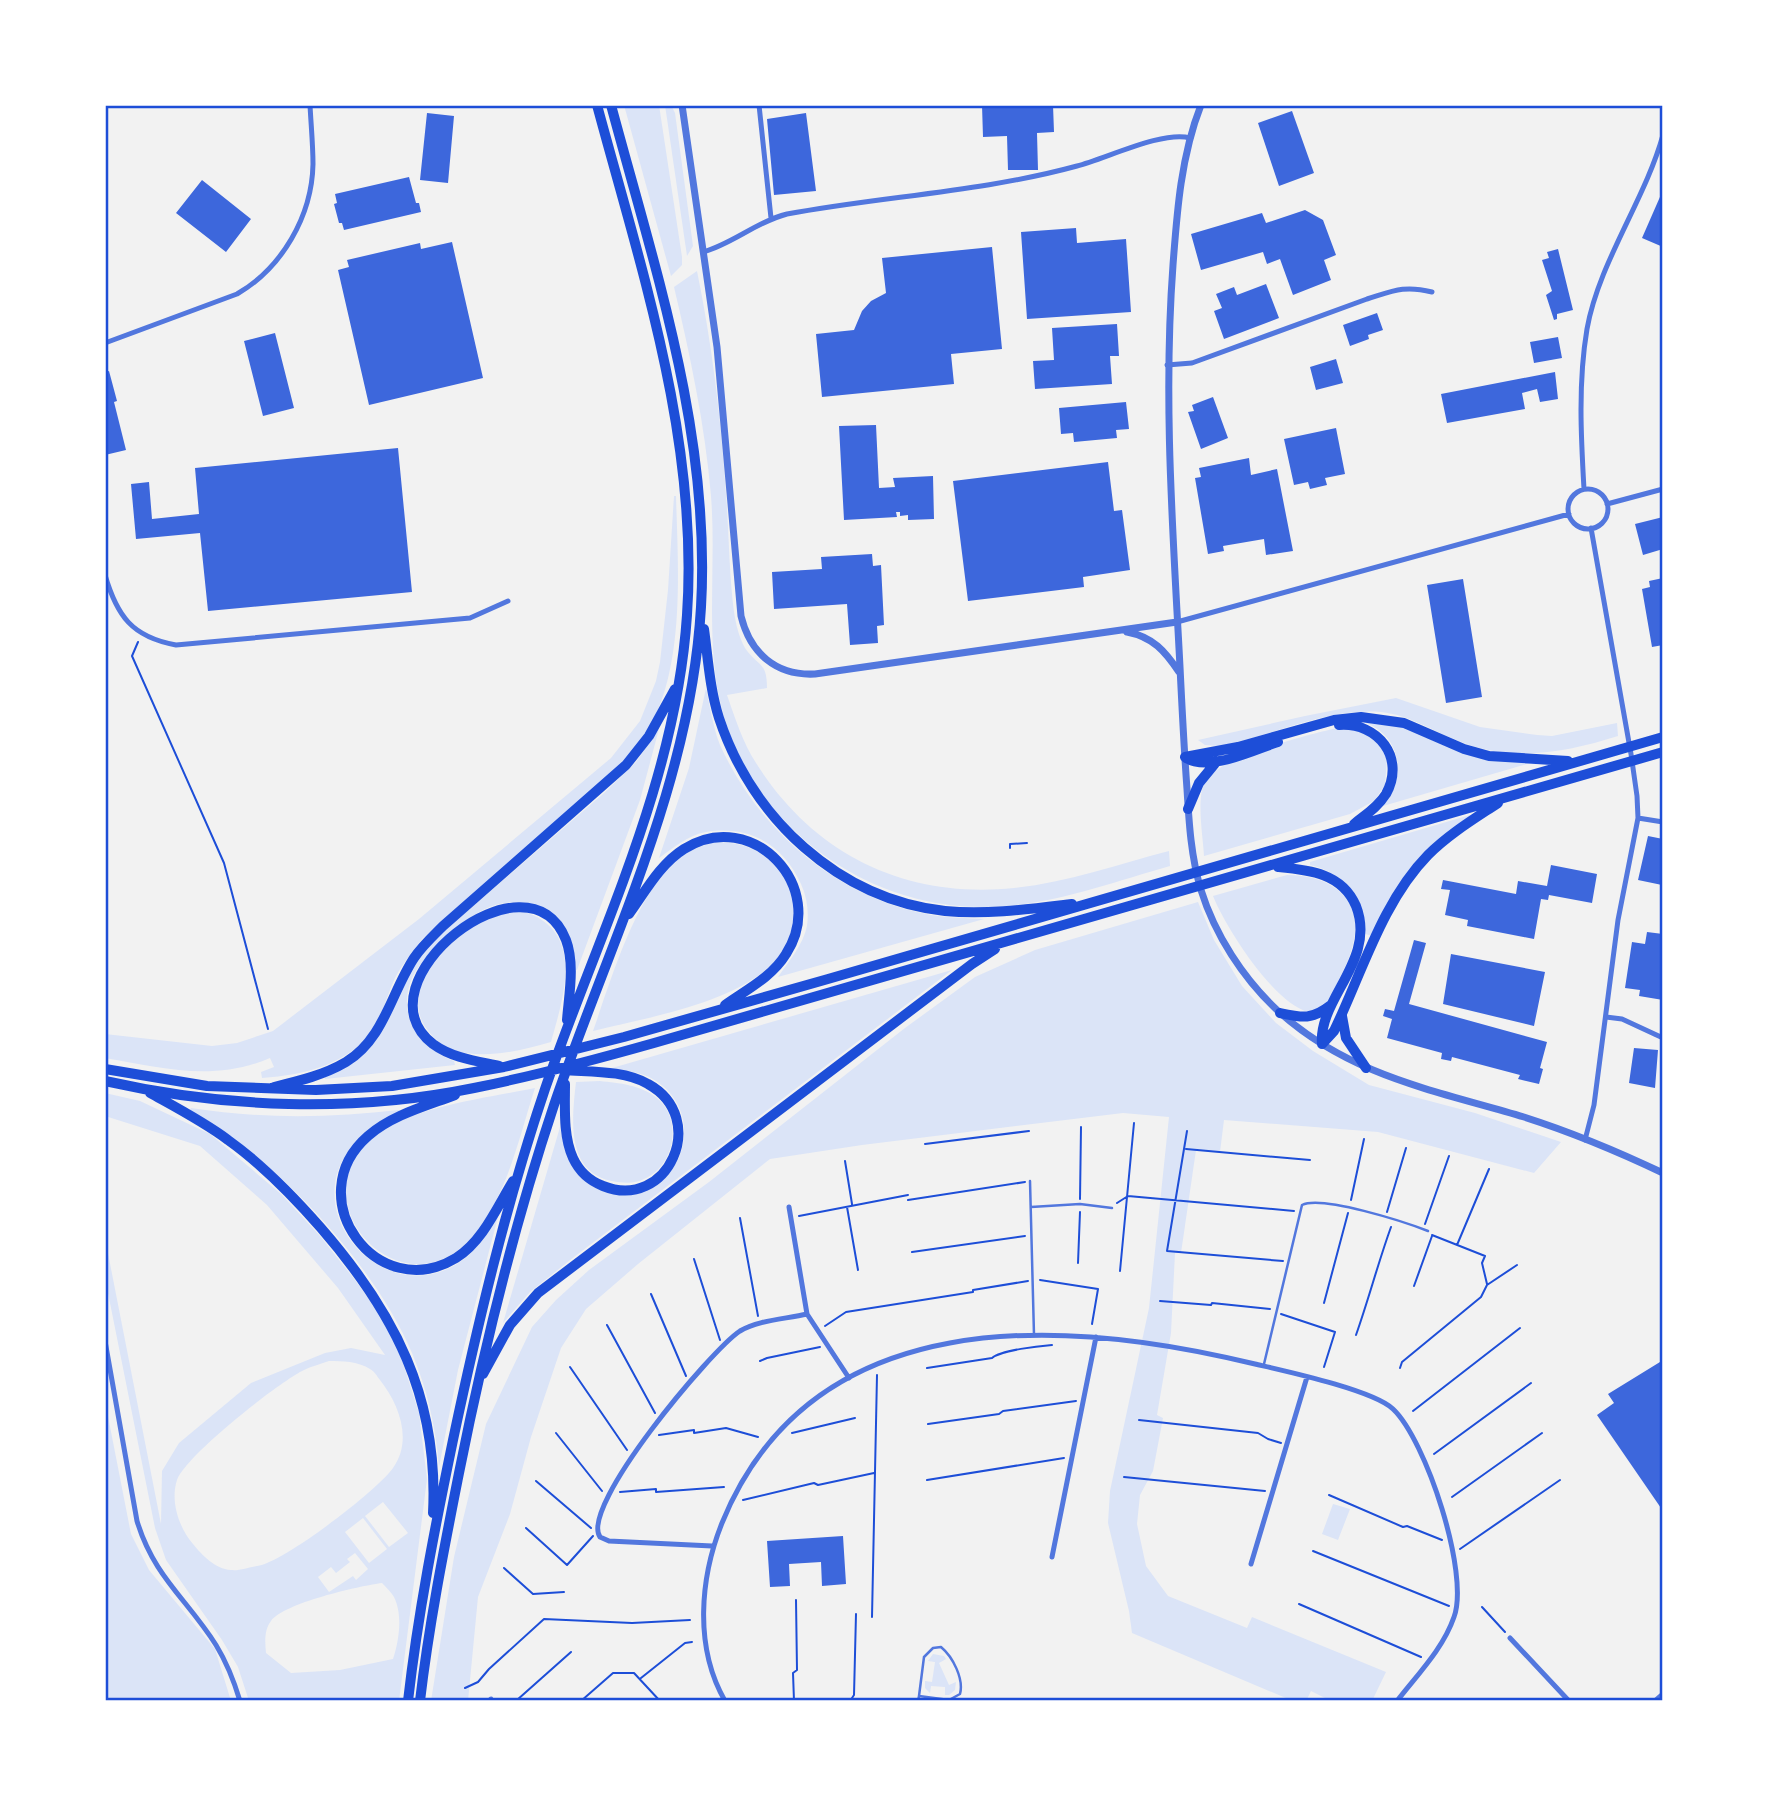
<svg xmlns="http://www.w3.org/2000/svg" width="1768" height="1806" font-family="'Fira Sans Condensed',sans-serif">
<rect width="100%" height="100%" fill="#f2f2f2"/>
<path fill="#dbe4f7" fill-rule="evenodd" d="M624 105H659L682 257V265L671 276Z
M665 105H671L675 113 693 246 687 256Z
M697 271C712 344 721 419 726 494 729 533 729 573 734 612 736 625 739 637 745 648 758 667 767 661 767 688L727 695C735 718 743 743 756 763 814 855 906 899 1014 888 1066 883 1118 864 1169 851L1170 866C1110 883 1047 907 984 907 856 908 738 814 717 686 707 623 716 559 711 496 705 425 690 355 674 287Z
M674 496H676C678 567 685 660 651 725 639 747 620 765 602 782L423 938C413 951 403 963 395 978 388 993 384 1009 376 1024 353 1064 305 1075 262 1078L261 1072 274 1067 270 1058C214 1082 162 1068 105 1058V1034L212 1046 237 1043 273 1031 419 919 611 758 640 721 656 681 660 662 668 590Z
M706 688C710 707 713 727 720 745 759 831 837 898 931 915 949 918 967 918 984 919L778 977C789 961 803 945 807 926 809 912 807 897 801 884 783 844 749 825 706 832 688 835 673 848 659 858L689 768Z
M1396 698 1480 727 1537 735 1552 736 1617 723 1618 736C1564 753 1510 763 1456 740 1431 730 1409 715 1381 712 1325 708 1273 736 1219 746L1205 745 1198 740 1305 716Z
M1366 720 1385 722 1530 763 1383 806C1407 779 1402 737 1366 723Z
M1338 728 1362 731 1379 743 1387 759 1385 785 1374 801 1350 814 1204 856C1203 836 1196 799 1205 781 1216 759 1312 733 1338 728Z
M659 729 640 800 577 970 574 969C573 961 574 951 571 943 560 905 516 893 483 910 470 916 460 927 449 936 436 948 421 960 413 976 395 1014 419 1048 454 1061L455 1065 325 1079V1076L374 1042 387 1022 409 971 426 947 604 793 636 762Z
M1470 815 1471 818 1440 839 1373 936 1365 934C1364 899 1345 873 1310 865V862Z
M713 842C748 842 765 851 785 879 793 891 794 907 793 921 788 997 651 1016 593 1031 612 978 637 888 683 855 692 849 703 846 713 842Z
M1287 875C1326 875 1362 894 1354 940 1350 962 1336 985 1326 1005L1309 1012C1274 1004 1226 928 1213 896Z
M1198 902 1214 940 1242 986 1276 1023 1313 1051 1369 1085 1475 1113 1561 1142 1534 1173 1378 1132 1224 1120 1220 1152 1196 1150 1181 1253H1175L1171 1333 1157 1415 1163 1418 1153 1471 1140 1495 1137 1524 1146 1566 1168 1596 1247 1628 1252 1617 1386 1672 1372 1701H1331L1311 1691 1306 1701H1293L1132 1633 1129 1611 1108 1523 1110 1491 1149 1308 1169 1117 1123 1113 862 1145 770 1159 638 1264 586 1309 561 1348 531 1437 510 1514 478 1597 468 1701H431L454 1557 486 1424 532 1327 556 1300 589 1270 709 1182 905 1028 975 977 1035 950Z
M522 911C586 930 564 995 551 1042 523 1050 495 1057 466 1053 449 1051 436 1042 426 1028 398 988 451 936 486 919 496 914 511 913 522 911Z
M952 970 574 1257 530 1292 503 1323 560 1127C565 1157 575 1184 607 1192 679 1211 716 1111 649 1077 637 1072 625 1070 612 1068Z
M600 1081C619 1083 641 1085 657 1098 683 1119 675 1166 644 1179 635 1184 623 1183 612 1181 565 1172 572 1117 576 1082Z
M535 1088C519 1137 507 1198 471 1238 401 1317 291 1198 378 1133 413 1107 492 1097 535 1088Z
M105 1093 140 1101 210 1134 281 1194 320 1236 355 1280 382 1317 401 1357 419 1413 427 1479 399 1701H249L238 1667 222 1640 166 1560 155 1528 105 1278V1238L161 1524 162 1471 179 1443 251 1383 325 1353 351 1348 385 1355 338 1288 267 1205 200 1146 105 1116ZM329 1361C343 1361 357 1361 370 1369 374 1371 377 1376 380 1380 399 1404 413 1440 393 1468 378 1490 283 1563 257 1566 249 1567 239 1571 231 1570 215 1569 202 1555 193 1544 179 1528 170 1501 177 1480 185 1456 279 1382 304 1370 312 1366 321 1364 329 1361ZM383 1502 408 1533 389 1547 365 1516ZM363 1518 387 1549 369 1563 345 1532ZM355 1553 368 1569 356 1580 353 1576 329 1592 318 1577 331 1567 336 1573 350 1562 347 1559ZM382 1583C386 1587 391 1592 394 1597 403 1615 399 1641 393 1659L340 1670 291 1673 266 1653C265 1642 264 1630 271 1621 284 1603 359 1586 382 1583Z
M191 1108C260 1119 330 1118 399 1110V1113C258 1175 379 1330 468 1256 481 1244 490 1228 499 1213L458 1370 439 1467C436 1428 427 1389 412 1353 374 1263 275 1158 190 1110Z
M105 1401 131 1534 149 1570 215 1649 231 1701H105Z
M1333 1504 1350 1509 1338 1540 1322 1534Z
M933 1654 944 1656 946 1659 939 1663 949 1685 956 1682 955 1690 949 1695H945V1687L931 1686 930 1693 925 1688V1681L932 1682 935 1662 928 1661Z"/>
<path fill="#3d67dc" d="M982 105H1053L1054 132 1037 133 1038 170H1008L1007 136 983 137Z
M1292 111 1314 173 1279 186 1258 123Z
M427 113 454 116 448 183 420 180Z
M806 113 816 191 774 195 767 119Z
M409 177 416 203H419L421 212 344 230 342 223H339L334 204 337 203 335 194Z
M202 180 251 219 226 252 176 213Z
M1663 190V247L1642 238Z
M1305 210 1323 220 1336 255 1324 260 1331 280 1293 295 1280 259 1267 264 1263 252 1201 270 1191 234 1262 213 1266 223Z
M1076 228 1077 243 1126 239 1131 312 1027 319 1021 232Z
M452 242 483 378 369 405 338 270 349 267 347 260 420 243 421 249Z
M992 247 1002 349 951 354 954 384 822 397 816 334 854 330 862 311 871 301 886 293 882 258Z
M1558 249 1573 310 1557 314V319L1554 320 1546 295 1552 291 1542 260 1549 258 1547 252Z
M1266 284 1279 318 1224 339 1214 311 1222 308 1216 294 1234 287 1237 295Z
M1377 313 1383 330 1368 335 1369 339 1350 346 1343 325Z
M1117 324 1119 356H1110L1112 384 1035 389 1033 361 1054 360 1052 328Z
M275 333 294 408 263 416 244 341Z
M1558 337 1562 358 1534 363 1530 342Z
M1336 359 1343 383 1316 390 1310 367Z
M109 371 117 401 114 402 126 450 105 455V372Z
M1555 372 1558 399 1540 402 1537 389 1522 393 1525 409 1447 423 1441 394Z
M1213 397 1228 438 1201 449 1188 412 1194 411 1192 405Z
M1126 402 1129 429 1116 430 1117 438 1074 442 1073 433 1061 434 1059 408Z
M876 425 879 488 895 487 893 478 933 476 934 519 908 520V515L900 516V512H896L897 517 844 520 839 426Z
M1336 428 1345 474 1325 478 1327 485 1310 489 1308 482 1294 485 1284 439Z
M398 448 412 592 208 611 200 533 136 539 131 484 149 482 152 519 199 514 195 468Z
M1249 458 1251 475 1277 469 1293 551 1266 555 1264 539 1223 546 1224 551 1208 554 1195 478 1201 477 1199 468Z
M1108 462 1114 511 1122 510 1130 570 1083 577 1084 587 968 601 953 481Z
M1663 517V549L1643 555 1635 524Z
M872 554 873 566 881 565 884 625 877 626 878 643 850 645 847 604 774 609 772 572 822 569 821 557Z
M1663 578V645L1652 647 1642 589 1650 587 1649 581Z
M1463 579 1482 697 1446 703 1427 585Z
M1648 836 1663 839V894L1660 893 1662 885 1638 880Z
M1551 865 1597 874 1592 903 1549 895 1548 900 1541 899 1534 939 1467 926 1468 920 1445 915 1450 890 1441 889 1443 880 1516 894 1518 881 1547 886Z
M1647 932 1663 934V1000L1639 996 1640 990 1625 988 1632 942 1645 944Z
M1414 940 1426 943 1409 1004 1547 1042 1540 1068 1543 1069 1539 1084 1518 1079 1520 1075 1452 1057 1451 1061 1441 1059 1442 1053 1387 1038 1392 1019 1383 1016 1385 1009 1394 1011Z
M1451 954 1545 972 1534 1026 1443 1004Z
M1634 1048 1658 1050 1655 1088 1629 1083Z
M1660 1362 1663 1368V1511L1597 1415 1614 1403 1608 1394Z
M843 1536 846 1584 822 1586 821 1562 789 1564 790 1586 770 1587 767 1541Z"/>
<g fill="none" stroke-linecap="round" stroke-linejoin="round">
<path stroke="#1d4ed8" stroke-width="2" d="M138 642 132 656 224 863 268 1029
M1010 848V844L1027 843
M1187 1131 1167 1251 1283 1261
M925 1144 1029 1131
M1186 1149 1310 1160
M845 1161 852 1204
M1080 1199 1081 1127
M908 1200 1025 1182
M1351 1200 1364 1139
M1117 1203 1128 1196 1294 1211
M847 1207 858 1270
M1387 1212 1406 1148
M799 1216 908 1195
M740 1218 758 1316
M1425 1224 1449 1156
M1432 1235 1485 1256 1482 1263 1487 1284
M1457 1245 1489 1169
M912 1252 1025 1236
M694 1259 720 1340
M1078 1263 1080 1212
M1120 1271 1134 1123
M1040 1280 1098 1289 1092 1324
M1414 1286 1432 1236
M651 1294 686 1376
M1160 1301 1211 1305 1212 1303 1270 1309
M1324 1303 1348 1213
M1281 1314 1335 1332 1324 1367
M607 1325 655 1413
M825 1326 846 1312 973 1292V1290L1028 1281
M1356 1335C1369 1298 1378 1263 1391 1227
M760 1361 767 1358 820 1347
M570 1367 627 1450
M927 1368 992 1358C1001 1350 1040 1346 1052 1345
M1400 1368 1402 1362 1481 1297 1487 1285 1517 1265
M1413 1411 1520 1328
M1139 1420 1258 1433 1268 1439 1281 1443
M928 1424 999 1414 1003 1411 1076 1401
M556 1433 602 1491
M792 1433 855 1418
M659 1435 694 1430V1433L726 1428 758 1437
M1434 1454 1531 1383
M1124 1477 1265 1491
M927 1480 1064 1458
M536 1481 591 1528
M620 1492 656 1489V1492L724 1487
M1329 1495 1403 1527 1407 1526 1442 1540
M1452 1497 1542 1433
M743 1500 814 1483 818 1485 874 1473
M526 1528 567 1565 593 1536
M1460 1549 1560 1480
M1313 1551 1449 1606
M504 1568 533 1594 564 1592
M1299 1604 1421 1657
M1482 1607 1505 1632
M872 1617 877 1375
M641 1678 685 1643 692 1642
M465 1688 478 1682 489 1669 544 1619 632 1623 690 1620
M517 1700 571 1652
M581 1701 613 1673H634L660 1701
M794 1701 793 1673 797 1670 796 1600
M850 1701 854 1695 856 1614"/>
<path stroke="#5277de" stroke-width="2.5" d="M1030 1181 1034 1335
M1031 1207 1080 1204 1112 1208
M1264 1364 1302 1205C1322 1195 1405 1222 1428 1231
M918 1701 919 1696 924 1657 933 1648 941 1647C953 1657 964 1679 960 1694L949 1700 919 1696"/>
<path stroke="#5277de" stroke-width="5" d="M759 105 771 218
M703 252C732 244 756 222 787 214 883 196 982 192 1077 166 1105 159 1164 130 1190 138
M105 343 237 294C282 268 312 216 313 164 313 145 311 125 310 105
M1167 365 1192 363 1367 299C1393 291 1404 285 1432 292
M1584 489C1581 437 1578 382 1587 329 1599 262 1645 200 1663 135
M1568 509a20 20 0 1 1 40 0a20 20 0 1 1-40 0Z
M1607 504 1663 489
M105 575C117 616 132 637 176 645L470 618 508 601
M1177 622 1569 514
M1638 818 1663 822
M1606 1017 1622 1019 1663 1038
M1585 1140 1594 1105 1618 920 1638 818 1637 796 1631 754 1591 528
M789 1207 807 1314 849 1378
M105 1341 137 1521C154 1577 187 1599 216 1645 227 1663 234 1681 240 1701
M712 1546 609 1541 600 1537C579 1507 711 1350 740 1331 758 1320 786 1319 807 1314
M1052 1557 1096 1337
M1251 1564 1307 1377
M1510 1638 1569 1701
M491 1699 492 1701
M725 1701C694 1647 700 1578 722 1523 812 1302 1062 1317 1255 1364 1285 1371 1373 1390 1393 1409 1426 1440 1470 1574 1454 1617 1443 1649 1417 1675 1397 1701
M1655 1701 1663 1694"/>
<path stroke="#5277de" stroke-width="7" d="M682 105 717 347 741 616C750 653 776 676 815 674L1177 622
M1201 105C1181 156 1177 211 1173 265 1163 399 1173 533 1180 667 1182 708 1184 748 1187 789 1189 823 1191 857 1201 890 1215 935 1243 978 1277 1010 1349 1076 1434 1090 1524 1117 1571 1132 1619 1152 1663 1173
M1127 632C1153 637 1165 651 1179 672"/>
<path stroke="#1d4ed8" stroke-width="10" d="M704 629C708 659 710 690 719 718 752 818 838 899 945 911 987 915 1030 909 1072 904
M1339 725C1378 722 1406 758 1386 794 1378 807 1365 815 1354 824
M1185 757 1238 747 1334 720 1361 717 1404 723 1464 749 1489 756 1568 761
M1186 758C1210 772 1253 750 1278 742
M1188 809 1199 783 1217 761
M1278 867C1309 870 1342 873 1356 906 1377 960 1318 999 1322 1044
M629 914C645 892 660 864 684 849 752 806 829 887 786 954 772 977 746 990 725 1005
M1280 1013C1303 1018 1312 1020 1331 1005
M1342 1016 1346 1038 1366 1068
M1322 1044 1334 1031C1362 973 1382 902 1428 855 1449 834 1474 819 1498 803
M499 1066C476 1061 452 1058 433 1044 354 983 529 844 566 940 575 964 569 995 567 1020
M105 1069 207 1086 316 1090 392 1086 504 1067 624 1037 828 979 1663 737
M564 1070C590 1072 624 1070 648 1084 710 1118 668 1212 603 1186 590 1181 579 1171 573 1158 563 1136 565 1108 565 1084
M105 1081C225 1108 352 1113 474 1088 534 1076 594 1060 654 1043L1663 752
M274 1087C299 1081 324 1075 346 1062 384 1039 391 993 414 958 422 946 433 936 443 926L626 765 649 736 675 689
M150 1093C177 1108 204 1122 228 1140 263 1165 293 1196 321 1228 394 1312 439 1398 433 1513
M455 1095C426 1106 392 1115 368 1136 298 1197 377 1306 456 1258 483 1241 497 1207 513 1181
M483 1374 510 1325 538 1293 972 964 995 949
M408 1701C418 1613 435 1527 453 1440 478 1322 506 1204 545 1089 599 932 676 783 687 615 699 441 642 272 597 105
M420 1701C429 1624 444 1549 459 1473 484 1348 514 1225 554 1105 610 941 691 783 701 607 711 435 655 269 611 105"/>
</g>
<rect width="1768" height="1806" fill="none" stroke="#ffffff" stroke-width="214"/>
<rect x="107" y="107" width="1554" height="1592" fill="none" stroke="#1d4ed8" stroke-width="2.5"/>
</svg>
